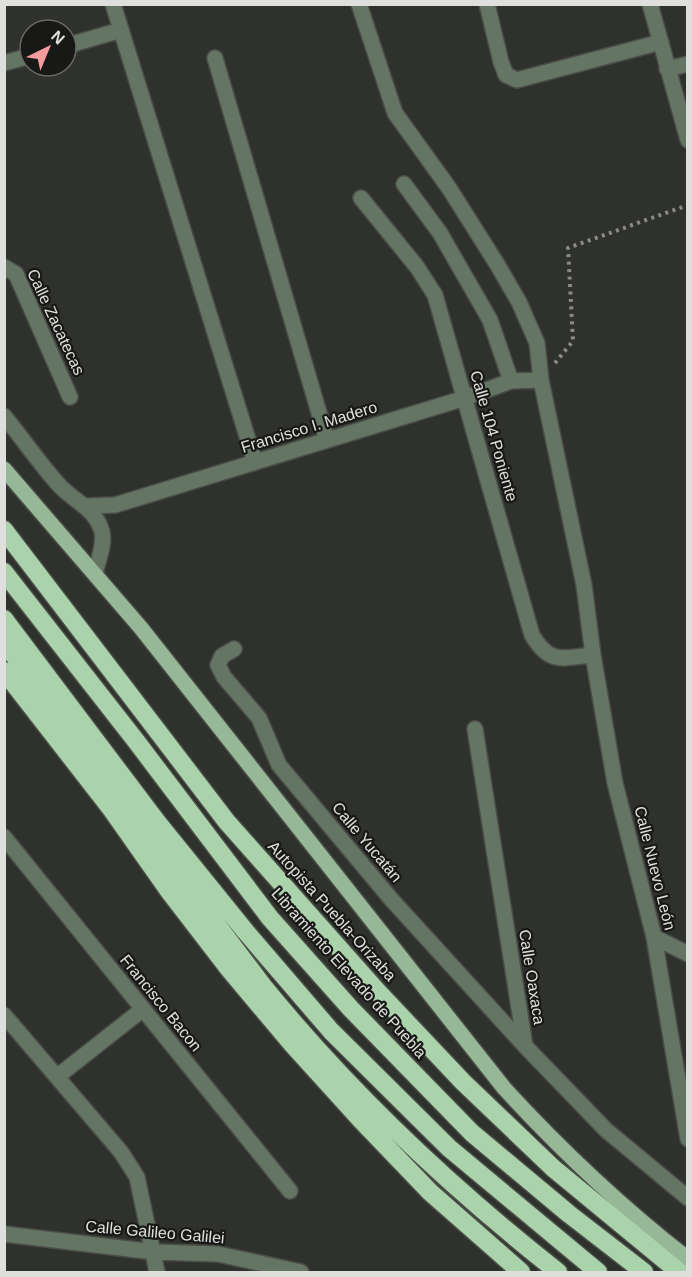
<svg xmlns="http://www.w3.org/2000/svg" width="692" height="1277" font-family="Arial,sans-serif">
<rect width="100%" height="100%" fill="#2f312c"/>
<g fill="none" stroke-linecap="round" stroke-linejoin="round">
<g stroke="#4b4d48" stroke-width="18">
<path id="minor" d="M113 4 255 462
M359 4 395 113 449 188 497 264 519 302 537 343 541 380 584 585 593 655 615 783 654 937 688 1139
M487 4 501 62 506 75 517 80 661 42
M650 4 688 140
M66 46 121 30
M215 58 327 440
M4 63 30 56
M667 69 688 64
M404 184 440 233 490 320 511 381
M361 198 417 267 435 295 532 635C550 665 562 658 593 655
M4 267 16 274 70 397
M4 416C23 439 40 464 59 485 74 502 96 508 102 532 105 545 98 560 95 573
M86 506 115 505 465 398 511 381 541 380
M234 649 222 656 218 665 224 677 259 718 279 765 391 899 525 1046 606 1130 688 1198
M475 729 525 1046
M4 837 290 1191
M654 937 688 954
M4 1015 121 1152 137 1177 157 1272
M58 1076 143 1009
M4 1234 154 1252 218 1254 301 1272"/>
</g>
<g stroke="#4b4d48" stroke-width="18">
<path id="major" d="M4 469 141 628 504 1088C559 1148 624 1209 688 1259"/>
</g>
<g stroke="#4b4d48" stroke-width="21">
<path id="highway" d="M4 530 227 822 378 992 463 1082 553 1168 679 1272
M4 572 136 741 270 918 351 1009 472 1133 569 1214 644 1272
M4 619 157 822 246 932 331 1031 449 1148 598 1272
M4 642 263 986C350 1093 450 1187 558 1272
M4 671 112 810 169 891 229 969 292 1044 360 1119 430 1192 521 1272"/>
</g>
<path stroke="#8a8b87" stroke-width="4" stroke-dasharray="3 4.5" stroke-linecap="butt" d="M555 363 573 341 568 248 688 205"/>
<use href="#minor" stroke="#647564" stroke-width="15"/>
<use href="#major" stroke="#97b897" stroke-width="15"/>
<use href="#highway" stroke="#aad3ab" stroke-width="18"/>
</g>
<g text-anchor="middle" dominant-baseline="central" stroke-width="4.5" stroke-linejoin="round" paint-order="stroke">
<g font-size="16" fill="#dfe0dd" stroke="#181916">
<text transform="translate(56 322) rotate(65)">Calle Zacatecas</text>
<text transform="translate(309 427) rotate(-17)">Francisco I. Madero</text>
<text transform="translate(494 436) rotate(74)">Calle 104 Poniente</text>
<text transform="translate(367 842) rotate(50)">Calle Yucatán</text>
<text transform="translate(655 868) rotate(76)">Calle Nuevo León</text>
<text transform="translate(332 911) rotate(48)">Autopista Puebla-Orizaba</text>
<text transform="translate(349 973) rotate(48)">Libramiento Elevado de Puebla</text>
<text transform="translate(532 977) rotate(81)">Calle Oaxaca</text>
<text transform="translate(161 1003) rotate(51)">Francisco Bacon</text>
<text transform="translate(155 1232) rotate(5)">Calle Galileo Galilei</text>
</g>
</g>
<rect width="692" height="1277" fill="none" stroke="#dfe0dd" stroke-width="12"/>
<g transform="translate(48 48) rotate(43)"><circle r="28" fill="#181916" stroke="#686966" stroke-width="1.5"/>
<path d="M0-4.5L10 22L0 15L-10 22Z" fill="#f59b9e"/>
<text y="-9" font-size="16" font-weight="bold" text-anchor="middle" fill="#dfe0dd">N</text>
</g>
</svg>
